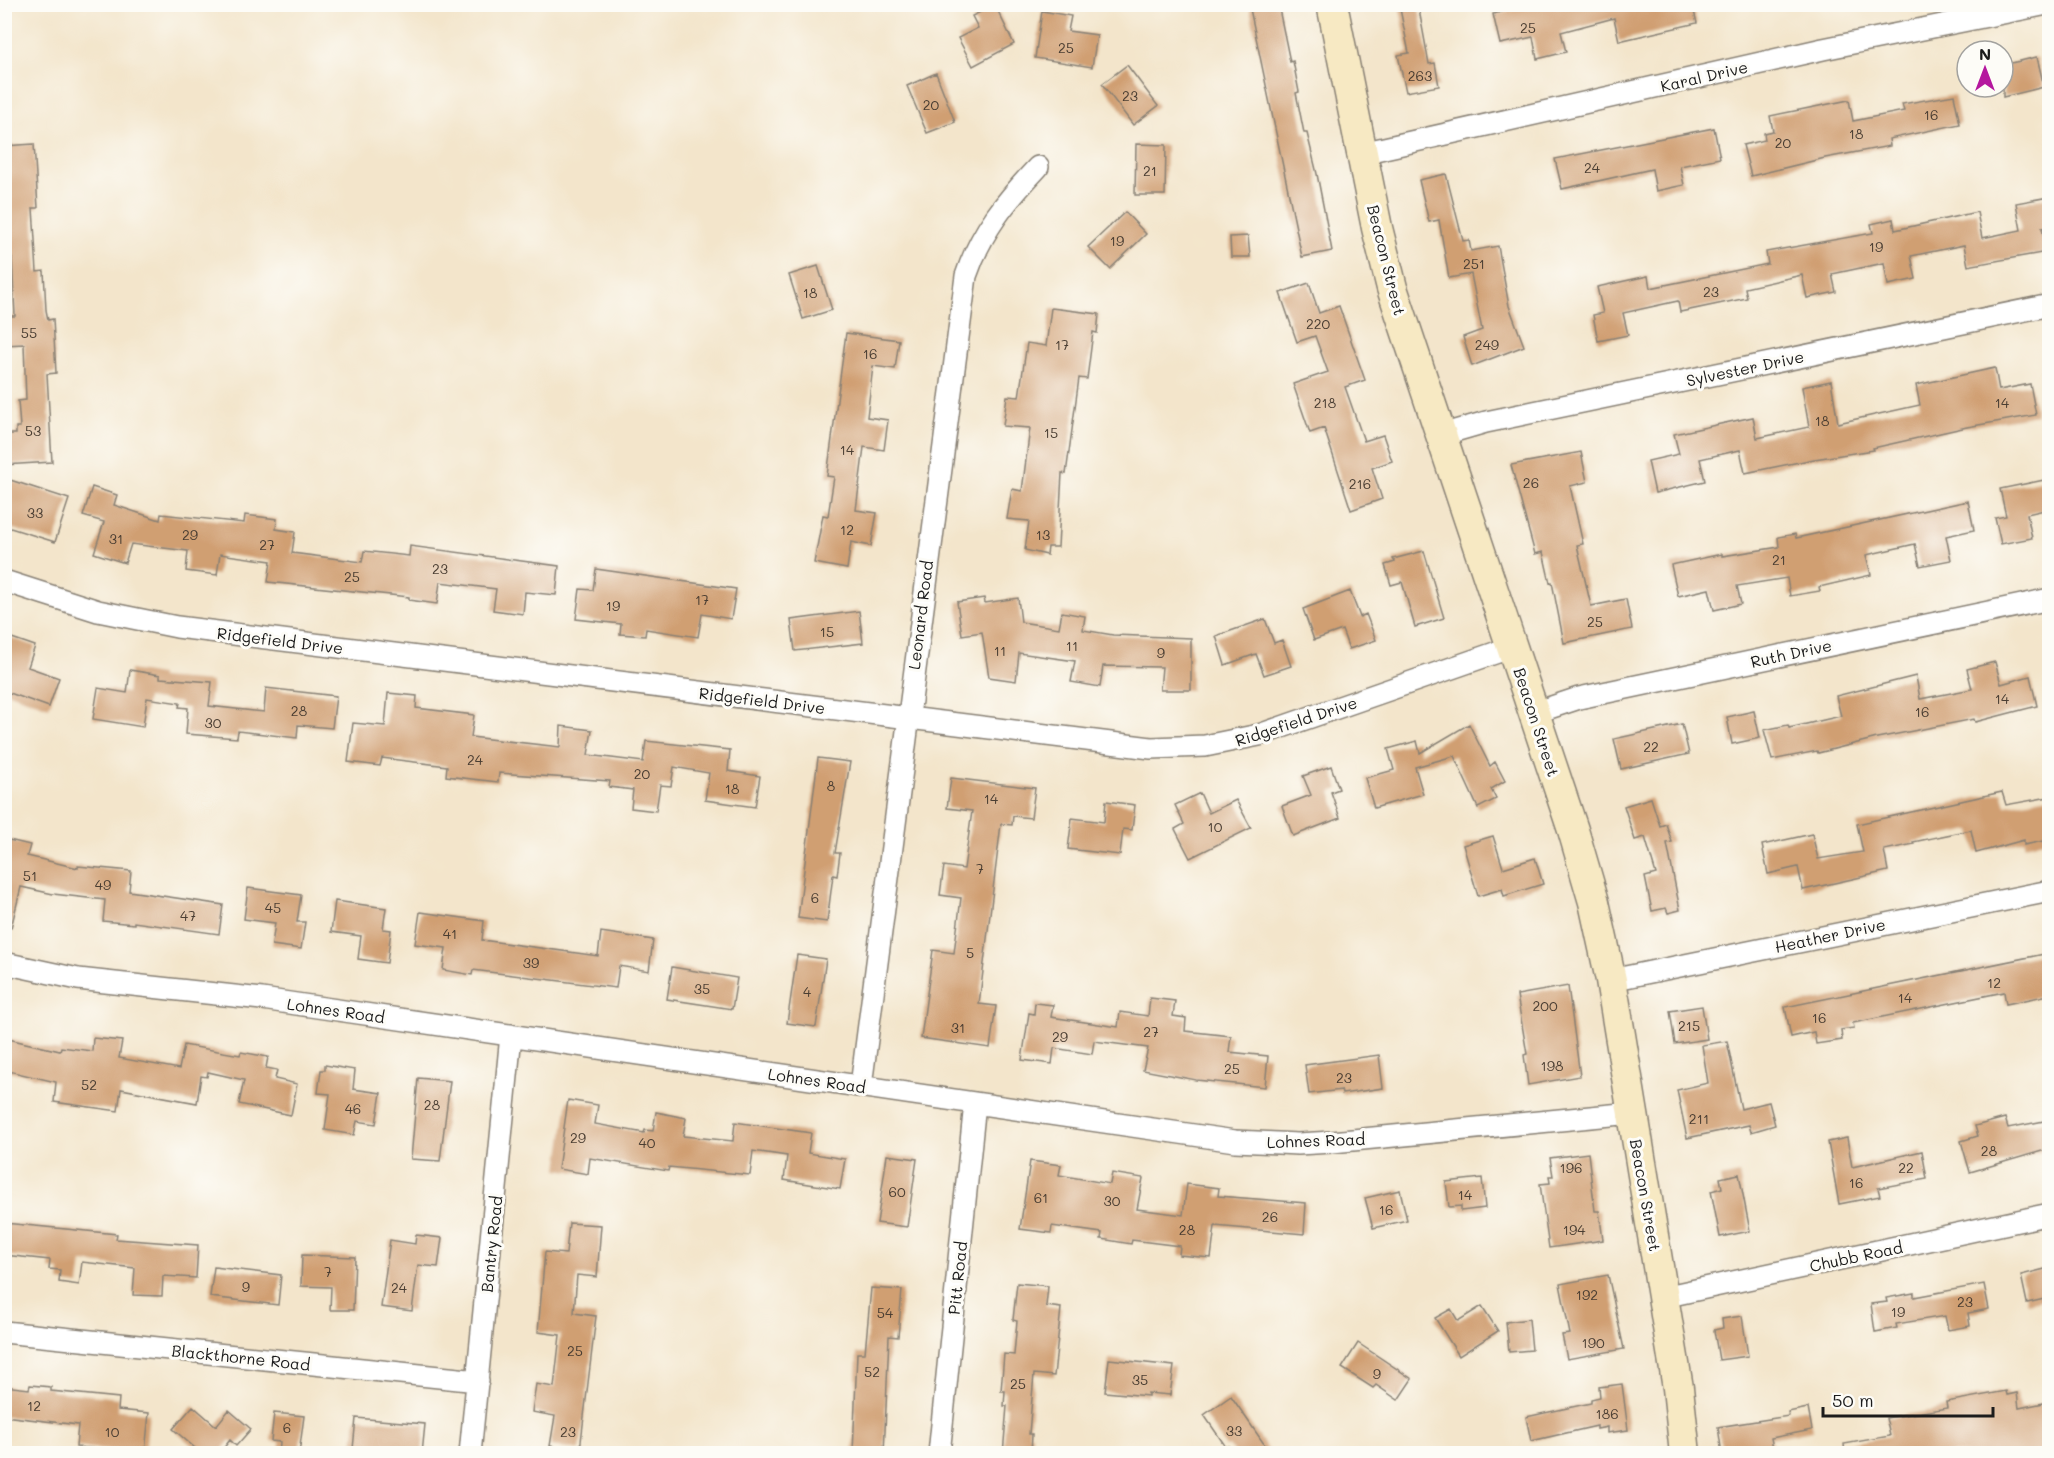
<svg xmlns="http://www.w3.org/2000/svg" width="2054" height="1458" font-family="Mali,sans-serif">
<rect width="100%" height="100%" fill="#fdfcf7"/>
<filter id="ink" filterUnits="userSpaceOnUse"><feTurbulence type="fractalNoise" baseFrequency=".0167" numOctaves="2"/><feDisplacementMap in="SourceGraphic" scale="12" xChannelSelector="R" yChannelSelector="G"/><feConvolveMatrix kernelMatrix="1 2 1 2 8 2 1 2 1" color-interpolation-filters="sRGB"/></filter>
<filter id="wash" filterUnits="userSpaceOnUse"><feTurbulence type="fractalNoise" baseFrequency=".008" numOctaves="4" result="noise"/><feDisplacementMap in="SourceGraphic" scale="24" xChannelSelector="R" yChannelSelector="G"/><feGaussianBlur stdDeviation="1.35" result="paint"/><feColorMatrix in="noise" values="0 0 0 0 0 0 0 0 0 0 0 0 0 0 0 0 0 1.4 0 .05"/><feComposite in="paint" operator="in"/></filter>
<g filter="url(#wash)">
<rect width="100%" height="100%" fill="#f3e5cb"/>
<g id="blocks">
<path fill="#d09f72" d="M1249 4H1278L1290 62 1293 61 1299 92 1296 93 1304 133H1307L1317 174 1332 251 1302 257Z
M1399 4H1418L1429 64 1435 63 1439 86 1406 92 1398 55 1409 53Z
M1533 4H1692L1697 23 1619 41 1614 18 1561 32 1566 52 1537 59 1533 37 1500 44 1493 14Z
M995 5 1014 44 973 66 958 38 978 28 972 16Z
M1042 11 1071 16 1068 31 1097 35 1092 67 1035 58Z
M2037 57 2044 87 2003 97V65Z
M1127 65 1158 106 1133 125 1102 84Z
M936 73 955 122 927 133 907 86Z
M1954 95 1960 124 1889 139 1890 146 1825 158 1751 176 1743 145 1765 140 1764 133 1773 131 1770 116 1849 100 1853 121 1904 111 1902 104Z
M1714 128 1720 158 1680 166 1684 185 1656 191 1652 169 1562 189 1555 159Z
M34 144 38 208H33L37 272 44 271 46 310 48 320 53 319 56 373 47 374 52 462 4 465V434H16V427H20L18 401 26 400 24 344 4 345V316H15L12 257 4 258V146Z
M1136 144 1166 145 1165 195H1135Z
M1446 174 1463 241 1469 240 1471 251 1498 246 1509 306 1524 346 1472 366 1463 337 1482 330 1471 274 1449 278 1439 220 1429 222 1419 180Z
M2049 197V227L2042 228 2047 252 1968 266 1964 245 1911 256 1916 279 1888 285 1884 263 1832 274 1836 292 1807 298 1802 275 1745 288 1747 298 1680 312 1678 301 1623 313 1628 335 1598 341 1593 315 1603 313 1597 287 1648 276 1650 288 1768 264 1766 252 1873 233 1871 224 1893 219 1895 230 1977 212 1982 238 2021 230 2016 203Z
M1125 212 1146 234 1110 269 1088 247Z
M1248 236 1250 257H1231L1230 237Z
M818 266 832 310 803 319 789 275Z
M1309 283 1319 313 1339 306 1365 380 1345 387 1364 441 1383 435 1392 461 1372 468 1382 499 1351 510 1324 428 1310 433 1293 384 1328 372 1315 336 1297 342 1280 293Z
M1051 308 1099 314 1097 333 1093 332 1087 379 1079 378 1066 474 1062 473 1058 547H1048L1047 555 1025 550 1029 521 1007 519 1012 489 1022 491 1030 428 1003 426 1007 396 1019 397 1027 343 1046 346Z
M846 333 899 340 895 369 873 366 867 417 888 420 884 450 864 447 856 510 877 513 871 546 851 542 847 569 814 563 823 515 828 516 834 477 827 476Z
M1995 368 1999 390 2030 384 2036 415 1967 427 1873 448 1874 450 1814 459 1745 473 1740 450 1700 459 1705 481 1655 493 1648 461 1679 454 1674 434 1753 417 1757 438 1809 427 1802 387 1831 381 1838 423 1920 405 1916 385Z
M1581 452 1587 482 1570 486 1583 544 1577 545 1591 606 1626 599 1632 629 1564 643 1552 582 1550 583 1543 552 1535 554 1511 465Z
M4 478 69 499 55 542 4 526Z
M2049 479V509L2027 514 2032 538 2001 544 1995 518 2006 516 2000 489Z
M92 487 117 495 114 505 160 520 161 514 244 523 245 515 277 519 276 529 295 532 292 553 362 562 364 551 409 556 410 546 559 566 556 595 525 592 523 614 493 610 496 589 440 582 437 604 409 600V597L268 582 271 561 220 554 217 575 186 571 188 551 131 544 125 563 94 553 104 522 83 516Z
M1968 501 1974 530 1946 536 1951 560 1920 566 1915 544 1866 555 1871 575 1819 587 1820 591 1790 596 1787 578 1737 586 1741 604 1714 610 1709 589 1678 596 1671 565 1722 554V556L1779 547 1778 537 1795 534 1796 538Z
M1424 551 1444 618 1415 627 1402 582 1391 585 1385 565 1395 562 1393 559Z
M596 569 736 589 731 619 702 614 698 637 646 629 645 636 620 634 621 624 576 619 580 589 593 590Z
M1350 591 1360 617 1366 614 1376 640 1349 649 1342 630 1314 640 1303 609Z
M984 598 985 603 1018 598 1021 622 1059 628 1062 612 1085 616 1083 630 1113 635 1191 638V690H1160L1162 667 1103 666 1100 687 1071 682 1075 661 1019 653 1016 681 989 677 982 632 962 635 957 602Z
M859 611 863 643 795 651 791 620Z
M1265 619 1274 643 1282 640 1291 666 1264 675 1256 654 1225 665 1216 636Z
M9 637 35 646 28 667 59 678 49 707 4 691V649Z
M1995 662 2001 684 2030 676 2037 706 1975 722 1974 719 1877 738 1818 753 1817 751 1772 760 1764 730 1788 725 1789 728 1841 716 1836 696 1916 676 1920 699 1972 689 1967 669Z
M130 670 160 675V678L212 682 209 706 264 712 266 688 336 696 332 728 298 725 297 738 238 731 237 738 186 734 188 708 179 707 180 703 147 698 143 727 93 719 98 688 127 693Z
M388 693 417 696 416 708 474 715 471 737 560 747 561 726 592 730 588 755 643 762 646 741 730 750 728 771 760 776 755 807 705 800 709 773 674 767 671 786 660 785 656 811 631 808 633 790 609 787 610 781 499 773 498 782 446 776 447 766 382 758 380 766 348 762 353 723 385 726Z
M1754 711 1760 738 1732 744 1727 717Z
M1469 724 1490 766 1495 762 1505 781 1491 789 1496 799 1478 808 1454 756 1415 767 1423 794 1374 808 1365 778 1394 770 1388 749 1417 741 1420 753Z
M1682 724 1689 754 1621 769 1614 739Z
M818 758 850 762 835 853H840L837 876 833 875 827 922 798 918Z
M1331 766 1339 789 1331 792 1340 818 1293 836 1282 806 1311 795 1303 776Z
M951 778 1035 788 1031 818 1013 816 1012 825 1001 824 979 1004 996 1006 990 1048 921 1038 933 950 954 953 961 898 940 895 944 866 964 869 972 811 947 808Z
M2002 792 2006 805 2049 797V840L2024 845V840L1976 853 1971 830 1913 842 1914 844 1884 850 1888 871 1803 890 1798 867 1768 874 1762 845 1812 834 1818 859 1863 852 1857 824Z
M1200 793 1209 813 1236 800 1251 828 1190 858 1175 829 1184 824 1175 805Z
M1651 798 1660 826 1666 824 1672 842 1667 843 1680 910 1668 913 1666 908 1652 911 1645 877 1656 874 1645 837 1635 840 1624 806Z
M1106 801 1135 805 1132 830 1123 829 1120 855 1068 849 1072 818 1104 822Z
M1493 836 1503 868 1535 858 1543 884 1504 896 1502 889 1478 896 1463 845Z
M9 840 30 845 27 856 78 868V866L131 871 129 891 223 905 219 934 134 922V924L103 921 105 900 53 894 21 887 11 928H4V862Z
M248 888 301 895 297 922H305L301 949 272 945 275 923 244 919Z
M335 901 386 908 383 929 391 930 387 963 358 959 361 936 331 932Z
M420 912 484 921 482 940 598 956 601 932 653 940 649 971 619 966 616 988 473 970 472 975 443 970 446 948 415 944Z
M2049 953V995L2006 1004 2004 992 1853 1023 1854 1028 1841 1030 1842 1040 1816 1044 1814 1032 1791 1037 1785 1007Z
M797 955 826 959 816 1027 787 1023Z
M672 967 737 978 732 1009 667 999Z
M1568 986 1580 1076 1528 1085 1524 1055 1527 1054 1517 995Z
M1150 998 1175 1001 1173 1016 1186 1018 1185 1031 1231 1036 1229 1052 1268 1056 1265 1087 1196 1080 1143 1070 1148 1048 1094 1041 1092 1054 1054 1048 1052 1064 1022 1060 1029 1013 1034 1014 1035 1003 1053 1005 1051 1017 1118 1027 1120 1012 1148 1016Z
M1702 1006 1707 1039 1675 1044 1670 1011Z
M4 1038 60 1051 61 1047 92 1051 93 1038 122 1041 119 1058 179 1069 184 1045 240 1055 241 1052 268 1057 266 1068 277 1070 275 1079 297 1084 291 1115 239 1104 244 1080 208 1072 207 1077 201 1076 197 1103 121 1089 118 1111 54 1102 56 1082 4 1070Z
M1727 1041 1741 1109 1769 1102 1775 1125 1751 1132 1749 1125 1687 1138 1677 1090 1708 1083 1702 1045Z
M1379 1055 1383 1088 1342 1094 1341 1090 1309 1094 1305 1065Z
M325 1065 355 1070 353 1089 381 1093 376 1124 357 1121 354 1135 325 1130 330 1094 318 1093 321 1070H325Z
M418 1078 450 1081 440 1161 411 1159Z
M568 1100 598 1105 595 1124 644 1133 645 1130 653 1131 656 1112 686 1118 683 1136 733 1141 735 1122 811 1133 808 1153 845 1159 840 1189 784 1180 787 1156 753 1151 750 1175 669 1167 668 1171 590 1158 588 1174 558 1169Z
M2005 1118 2008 1128 2049 1120V1149L1970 1172 1961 1141 1978 1136 1975 1126Z
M1847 1138 1852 1167 1922 1151 1927 1179 1878 1188 1880 1196 1839 1204 1828 1142Z
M1588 1153 1595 1211H1599L1603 1240 1549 1248 1540 1184 1550 1183 1549 1176H1553L1550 1158Z
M887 1155 917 1159 907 1227 877 1223Z
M1030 1161 1061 1165 1059 1175 1110 1184 1112 1173 1143 1178 1137 1209 1183 1215 1187 1184 1219 1188 1218 1196 1306 1203 1304 1234 1215 1226 1211 1258 1179 1255 1180 1246 1132 1240 1131 1244 1101 1239 1102 1233 1052 1226 1051 1233 1020 1229Z
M1739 1174 1750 1231 1720 1237 1711 1191 1722 1188 1720 1178Z
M1482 1178 1485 1208 1461 1211V1206L1449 1207 1446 1182Z
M1400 1190 1407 1220 1373 1228 1365 1198Z
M4 1223 117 1234 116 1239 198 1245 196 1278 163 1276 162 1296 133 1295 135 1268 82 1262 79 1285 59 1282 60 1270 49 1269 50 1260 4 1255Z
M569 1223 601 1225 597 1277 577 1275 574 1313 596 1316 580 1450 550 1446 555 1416 532 1412 536 1384 554 1387 560 1335 538 1332 545 1252 566 1254Z
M416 1235 442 1238 438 1267 418 1265 412 1311 381 1307 390 1240 415 1244Z
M302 1255 355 1257 353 1310H330L331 1287 301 1286Z
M214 1267 281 1275 278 1305 210 1297Z
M2049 1268V1298L2027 1303 2021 1275Z
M1608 1275 1624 1349 1567 1359 1562 1335 1570 1334 1560 1284Z
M1017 1283 1048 1286 1046 1306 1061 1308 1054 1376 1034 1374 1029 1434H1032L1031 1454H1003L1007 1406H1004L1005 1391H1001L1004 1354 1014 1355 1017 1321 1013 1320Z
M1984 1284 1989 1309 1968 1313 1970 1326 1948 1330 1945 1316 1896 1324 1897 1328 1875 1332 1871 1304 1887 1302 1886 1298 1914 1293V1297Z
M871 1288 902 1290 898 1337 889 1336 884 1454H853L857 1353H865Z
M1482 1306 1498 1331 1459 1356 1435 1318 1451 1309 1458 1321Z
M1742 1316 1748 1356 1719 1360 1714 1330 1723 1328 1722 1319Z
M1529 1319 1532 1350 1509 1352 1506 1322Z
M1358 1343 1412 1379 1398 1400 1376 1385 1373 1388 1342 1368Z
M1109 1359 1174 1366 1170 1395 1148 1393V1396L1105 1392Z
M1622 1384 1628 1430 1607 1433V1427L1597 1429V1426L1531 1441 1526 1417 1591 1403V1399L1600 1397 1599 1387Z
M30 1385 51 1387V1391L119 1398 118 1410 149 1413 145 1453 76 1447 78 1425 4 1416V1386L29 1389Z
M2006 1391 2007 1395 2017 1393 2019 1408 2049 1402V1450L2030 1454H1845L1844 1444 1890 1436 1886 1418 1947 1408 1946 1402Z
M1231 1396 1271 1454H1235L1229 1446 1226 1447 1204 1415Z
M193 1406 216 1426 229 1410 251 1429 236 1446 230 1440 219 1454H202L173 1429Z
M1808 1408 1812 1430 1771 1438 1773 1448 1722 1454 1718 1427 1789 1416 1788 1412Z
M274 1413 304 1416 299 1454H279L280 1442 271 1441Z
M356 1418 425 1424 422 1454 353 1449Z"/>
</g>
</g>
<g filter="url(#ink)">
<use href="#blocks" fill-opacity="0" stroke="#888074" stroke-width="1.5"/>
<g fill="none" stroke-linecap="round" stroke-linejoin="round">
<g stroke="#888074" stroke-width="24">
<path id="street" d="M1362 153 1823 49 2047 4
M1441 435 1486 422 2050 305
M4 581 98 611 177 627 1151 748 1205 746 1259 735 1512 647
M1534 713 1579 698 2050 599
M4 963 78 979 262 999 1235 1141 1298 1144 1332 1142 1632 1113
M1611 980 2050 891
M861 1086 966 276C981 231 1006 201 1038 167
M1663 1297 2050 1214
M4 1332 478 1381
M470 1454 511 1035
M939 1454 975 1103"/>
</g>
<g stroke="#888074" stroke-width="33">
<path id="secondary" d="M1332 4 1377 228 1392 288 1573 830 1594 902 1611 980 1678 1388 1685 1454"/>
</g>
<use href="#street" stroke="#fff" stroke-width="21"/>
<use href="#secondary" stroke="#f7e9c3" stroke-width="30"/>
</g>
</g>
<g text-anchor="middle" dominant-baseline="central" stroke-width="6" stroke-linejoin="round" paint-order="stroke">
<g font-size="14" fill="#493d32">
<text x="1528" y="27">25</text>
<text x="1066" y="47">25</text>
<text x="1420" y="75">263</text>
<text x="1130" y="95">23</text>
<text x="931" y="104">20</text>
<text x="1931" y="114">16</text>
<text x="1856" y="133">18</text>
<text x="1783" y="142">20</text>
<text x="1592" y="167">24</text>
<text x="1150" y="170">21</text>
<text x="1117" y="240">19</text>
<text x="1876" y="246">19</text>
<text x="1474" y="263">251</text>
<text x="1711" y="291">23</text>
<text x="810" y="292">18</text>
<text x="1318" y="323">220</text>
<text x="29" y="332">55</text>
<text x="1062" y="344">17</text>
<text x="1487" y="344">249</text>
<text x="870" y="353">16</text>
<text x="1325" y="402">218</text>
<text x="2002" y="402">14</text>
<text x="1822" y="420">18</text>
<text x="33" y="430">53</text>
<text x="1051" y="432">15</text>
<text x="847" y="449">14</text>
<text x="1531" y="482">26</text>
<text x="1360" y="483">216</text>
<text x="35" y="512">33</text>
<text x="847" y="529">12</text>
<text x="190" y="534">29</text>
<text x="1043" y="534">13</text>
<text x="116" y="538">31</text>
<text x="267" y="544">27</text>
<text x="1779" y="559">21</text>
<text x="440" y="568">23</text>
<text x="352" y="576">25</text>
<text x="702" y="599">17</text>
<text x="613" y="605">19</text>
<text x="1595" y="621">25</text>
<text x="827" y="631">15</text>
<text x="1072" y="645">11</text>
<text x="1000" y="650">11</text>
<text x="1161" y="652">9</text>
<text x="2002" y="698">14</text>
<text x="299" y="710">28</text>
<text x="1922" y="711">16</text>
<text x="213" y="722">30</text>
<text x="1651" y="746">22</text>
<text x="475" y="759">24</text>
<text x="642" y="773">20</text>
<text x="831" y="785">8</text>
<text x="732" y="788">18</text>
<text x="991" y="798">14</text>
<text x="1215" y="826">10</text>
<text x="980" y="868">7</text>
<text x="30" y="875">51</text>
<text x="103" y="884">49</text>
<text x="815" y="897">6</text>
<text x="273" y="907">45</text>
<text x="188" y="915">47</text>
<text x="450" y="933">41</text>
<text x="970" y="952">5</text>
<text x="531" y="962">39</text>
<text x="1994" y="982">12</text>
<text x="702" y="988">35</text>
<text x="807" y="991">4</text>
<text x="1905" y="997">14</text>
<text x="1545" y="1005">200</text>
<text x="1819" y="1017">16</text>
<text x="1689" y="1025">215</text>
<text x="958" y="1027">31</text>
<text x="1151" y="1031">27</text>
<text x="1060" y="1036">29</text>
<text x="1552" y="1065">198</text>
<text x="1232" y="1068">25</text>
<text x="1344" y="1077">23</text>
<text x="89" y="1084">52</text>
<text x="432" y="1104">28</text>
<text x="353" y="1108">46</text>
<text x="1699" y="1118">211</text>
<text x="578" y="1137">29</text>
<text x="647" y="1142">40</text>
<text x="1989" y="1150">28</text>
<text x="1571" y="1167">196</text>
<text x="1906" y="1167">22</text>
<text x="1856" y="1182">16</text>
<text x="897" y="1191">60</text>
<text x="1465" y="1194">14</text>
<text x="1041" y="1197">61</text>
<text x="1112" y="1200">30</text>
<text x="1386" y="1209">16</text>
<text x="1270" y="1216">26</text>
<text x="1187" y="1229">28</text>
<text x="1574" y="1229">194</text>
<text x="328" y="1271">7</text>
<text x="246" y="1286">9</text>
<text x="399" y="1287">24</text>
<text x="1587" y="1294">192</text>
<text x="1965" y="1301">23</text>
<text x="1898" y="1311">19</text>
<text x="885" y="1312">54</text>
<text x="1593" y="1342">190</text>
<text x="575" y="1350">25</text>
<text x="872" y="1371">52</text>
<text x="1377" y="1373">9</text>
<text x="1140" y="1379">35</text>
<text x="1018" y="1383">25</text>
<text x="34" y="1405">12</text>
<text x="1607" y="1413">186</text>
<text x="287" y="1427">6</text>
<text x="1234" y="1430">33</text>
<text x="112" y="1431">10</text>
<text x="568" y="1431">23</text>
</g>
<g font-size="16" fill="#1c1c1c" stroke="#fdfcf7">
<text transform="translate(1704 76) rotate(-13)">Karal Drive</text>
<text transform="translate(1387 260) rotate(76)">Beacon Street</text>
<text transform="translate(1745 368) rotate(-12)">Sylvester Drive</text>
<text transform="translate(920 615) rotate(-83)">Leonard Road</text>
<text transform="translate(280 640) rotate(7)">Ridgefield Drive</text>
<text transform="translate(1791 653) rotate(-12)">Ruth Drive</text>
<text transform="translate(762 700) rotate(7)">Ridgefield Drive</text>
<text transform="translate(1296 721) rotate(-18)">Ridgefield Drive</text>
<text transform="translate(1537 722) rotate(72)">Beacon Street</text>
<text transform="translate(1830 935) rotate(-12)">Heather Drive</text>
<text transform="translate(336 1010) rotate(8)">Lohnes Road</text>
<text transform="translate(817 1080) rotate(8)">Lohnes Road</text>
<text transform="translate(1316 1140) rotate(-2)">Lohnes Road</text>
<text transform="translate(1646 1195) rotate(80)">Beacon Street</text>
<text transform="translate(491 1244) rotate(-84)">Bantry Road</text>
<text transform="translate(1856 1256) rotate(-12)">Chubb Road</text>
<text transform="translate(957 1278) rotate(-84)">Pitt Road</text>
<text transform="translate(241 1357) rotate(6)">Blackthorne Road</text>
</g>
</g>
<rect width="2054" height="1458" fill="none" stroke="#fdfcf7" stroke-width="24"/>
<g transform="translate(1985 69)"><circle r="28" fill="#fdfcf7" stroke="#a3a29f" stroke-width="1.5"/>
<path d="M0-4.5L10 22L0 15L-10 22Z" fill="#b5179e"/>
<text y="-9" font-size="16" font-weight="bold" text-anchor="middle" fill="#1c1c1c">N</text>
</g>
<path d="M1823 1407v9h170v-9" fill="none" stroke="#1c1c1c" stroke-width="3"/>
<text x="1832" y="1407" font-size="18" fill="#1c1c1c" stroke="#fdfcf7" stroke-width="4.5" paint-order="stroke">50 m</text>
</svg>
